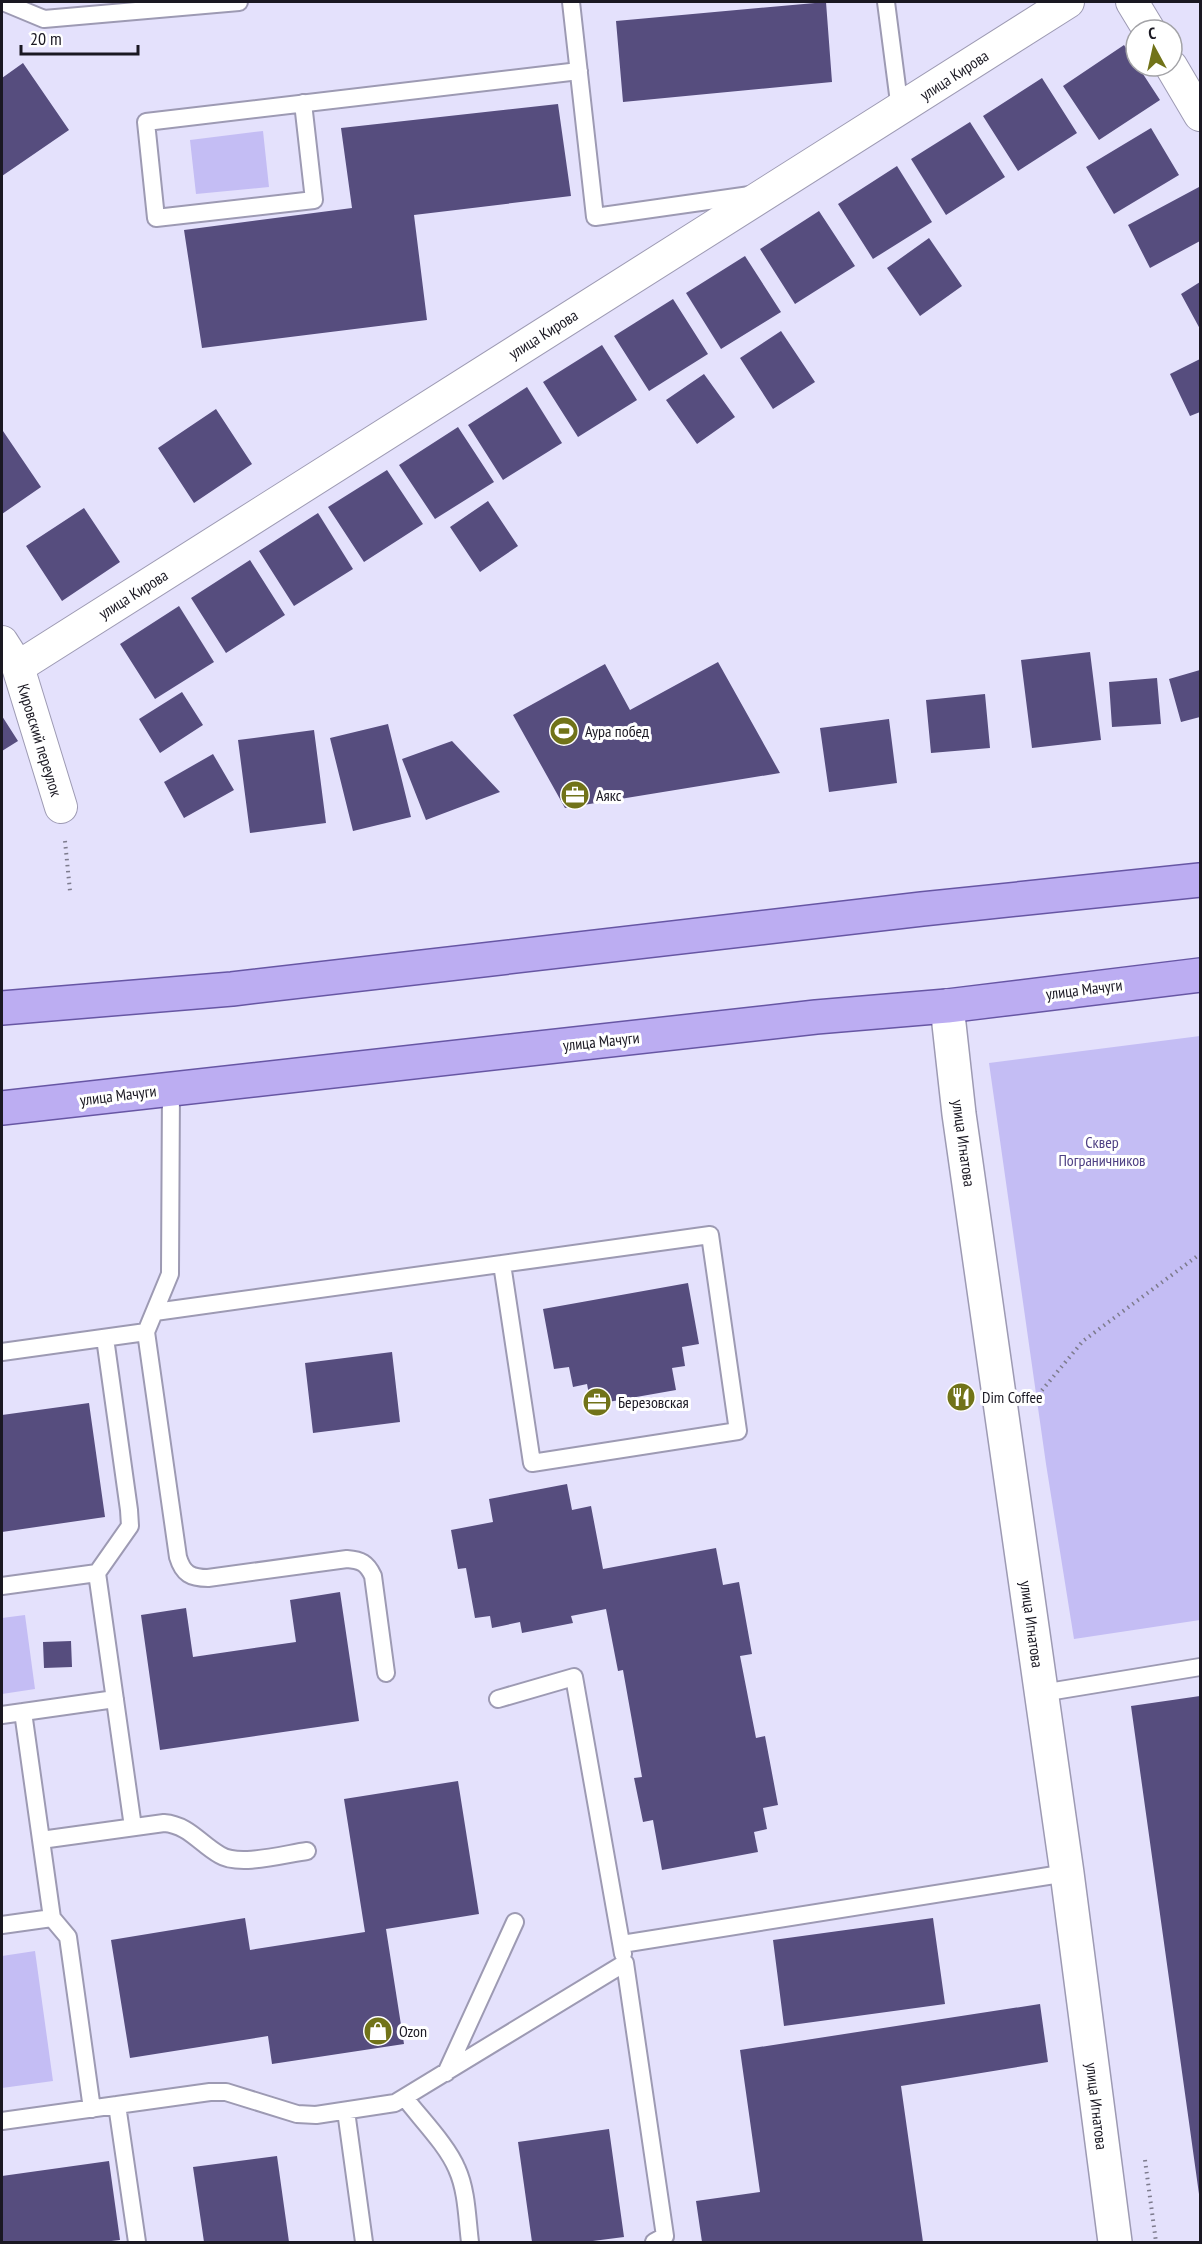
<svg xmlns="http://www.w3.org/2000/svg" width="1202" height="2244" font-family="'PT Sans Narrow',sans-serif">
<rect width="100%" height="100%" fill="#e4e1fc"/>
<path fill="#c4bdf4" d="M263 131 269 187 196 194 190 140Z
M1200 1036V1620L1074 1639 1046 1464 989 1063Z
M25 1615 35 1689 2 1694V1618Z
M35 1951 53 2081 2 2088V1956Z"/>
<path fill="#564d7e" d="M826 2 832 82 623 102 616 21Z
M1124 45 1160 100 1099 140 1063 86Z
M23 63 69 130 2 176V78Z
M1042 78 1077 133 1018 171 983 116Z
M558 104 571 196 414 215 427 320 202 348 184 230 352 208 341 128Z
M970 122 1005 177 946 215 911 159Z
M1151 128 1179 175 1114 214 1086 167Z
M897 166 932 222 873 259 838 204Z
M1199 187 1200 241 1150 268 1128 225Z
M819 211 855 266 795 304 760 249Z
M929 238 962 286 920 316 887 268Z
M745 256 781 312 721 349 686 293Z
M1200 282V329L1181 294Z
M673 299 708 354 649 391 614 336Z
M781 331 815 382 773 409 740 358Z
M602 345 637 400 578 437 543 382Z
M1200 359V412L1190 416 1170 374Z
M704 374 735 417 697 444 666 400Z
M527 387 562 443 503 480 468 425Z
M216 409 252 464 194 503 158 448Z
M458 427 494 482 435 519 399 465Z
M3 431 41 487 2 514V433Z
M387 470 423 524 364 562 328 507Z
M488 501 518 546 480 572 450 527Z
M84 508 120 562 62 601 26 546Z
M318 513 353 569 294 606 259 551Z
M250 560 285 615 226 653 191 598Z
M179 606 214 662 155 699 120 644Z
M1090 652 1101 740 1032 748 1021 660Z
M718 662 780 773 565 808 513 715 605 664 630 710Z
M1200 670V717L1181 722 1169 679Z
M1157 678 1161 724 1112 727 1109 682Z
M182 692 203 725 160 753 139 719Z
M985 694 990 748 931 753 926 700Z
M2 716 18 741 2 751Z
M889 719 897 783 829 792 820 728Z
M388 724 411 817 353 831 330 738Z
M314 730 326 823 250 833 238 740Z
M452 741 500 792 426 820 402 759Z
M213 754 234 790 184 818 164 782Z
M688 1283 699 1344 682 1347 685 1366 672 1368 676 1390 591 1405 587 1384 573 1387 569 1367 554 1369 543 1309Z
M392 1352 400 1422 313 1433 305 1363Z
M965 1390V1400L957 1402 956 1392Z
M89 1403 105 1517 2 1532V1415Z
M567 1484 572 1510 591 1506 603 1569 716 1548 723 1585 739 1582 752 1654 740 1656 756 1738 765 1736 778 1805 763 1808 767 1829 754 1832 758 1852 662 1870 653 1820 643 1822 634 1778 642 1777 623 1670 618 1671 606 1609 571 1616 573 1623 522 1633 520 1622 492 1628 490 1616 475 1618 466 1568 458 1569 451 1530 493 1522 489 1499Z
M340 1592 359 1721 160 1750 141 1615 186 1608 193 1657 296 1642 290 1600Z
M71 1641 72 1667 44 1668 43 1642Z
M1200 1696V2193L1199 2194 1131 1706Z
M458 1781 479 1914 386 1929 404 2044 272 2064 268 2036 130 2058 111 1940 245 1918 250 1950 365 1932 344 1799Z
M933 1918 945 2004 784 2026 773 1940Z
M1040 2004 1048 2062 901 2086 923 2242H702L696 2201 760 2192 740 2050Z
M609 2129 624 2237 585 2242H532L518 2142Z
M277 2156 289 2242H204L193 2167Z
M109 2161 120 2240 103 2242H2V2176Z"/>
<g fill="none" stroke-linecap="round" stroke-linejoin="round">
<g stroke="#9d9ab3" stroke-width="20">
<path id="service" d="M3 2 44 19 239 2
M571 2 595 217 750 195
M886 2 900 110
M303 103 314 200 156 218 146 122 579 71
M155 1312 710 1235 738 1431 532 1463 502 1264
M146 1332 178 1557C183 1574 191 1578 208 1578L347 1559C361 1560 367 1563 373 1576L386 1673
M105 1338 129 1510 130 1526 97 1573 133 1827
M2 1352 146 1332 170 1274 171 1088
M2 1586 97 1573
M1042 1693 1200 1667
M498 1699 574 1677 623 1954
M23 1712 52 1918 68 1937 92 2109
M2 1715 115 1699
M41 1840 164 1823C189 1825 200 1844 220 1855 239 1867 285 1854 307 1851
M2 1925 52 1918
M622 1944 1067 1873
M446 2073 515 1922
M405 2098C421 2119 447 2145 457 2169 467 2191 467 2219 470 2242
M117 2105 210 2092H226L297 2114 316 2115 395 2103 625 1963 665 2236 654 2242
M346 2111 364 2242
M2 2121 117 2105 137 2242"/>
</g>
<g stroke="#9d9ab3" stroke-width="34">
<path id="minor" d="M1132 2 1149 30
M1171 66 1200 115
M2 642 18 667 61 807
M18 667 1068 2"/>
</g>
<g stroke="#9d9ab3" stroke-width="36">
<path id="tertiary" d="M947 1006 959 1114 1067 1873 1115 2242"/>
</g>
<g stroke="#6756a4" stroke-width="36">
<path id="primary" d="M2 1008 232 989 922 909 1200 880
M2 1108 816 1017 947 1006 1200 975"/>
</g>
<path stroke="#7d7b8d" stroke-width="4" stroke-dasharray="1.5 4.5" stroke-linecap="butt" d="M65 841 70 891
M1038 1395 1083 1341 1200 1254
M1145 2160 1156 2242"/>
<use href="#service" stroke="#fff" stroke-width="16"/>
<use href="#minor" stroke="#fff" stroke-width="32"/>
<use href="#tertiary" stroke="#fff" stroke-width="33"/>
<use href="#primary" stroke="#bcadf2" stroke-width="33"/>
</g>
<defs>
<g id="stadium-disc" transform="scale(1.5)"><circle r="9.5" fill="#717319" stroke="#fff"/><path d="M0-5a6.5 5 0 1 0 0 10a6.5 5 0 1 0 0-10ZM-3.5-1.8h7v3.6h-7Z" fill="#fff"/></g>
<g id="office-disc" transform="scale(1.5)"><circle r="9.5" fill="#717319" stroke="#fff"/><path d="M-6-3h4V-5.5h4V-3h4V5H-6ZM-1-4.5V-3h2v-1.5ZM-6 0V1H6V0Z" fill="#fff"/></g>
<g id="restaurant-disc" transform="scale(1.5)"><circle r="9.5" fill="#717319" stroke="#fff"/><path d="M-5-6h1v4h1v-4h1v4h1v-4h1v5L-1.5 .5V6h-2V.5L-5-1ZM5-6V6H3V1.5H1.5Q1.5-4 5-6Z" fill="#fff"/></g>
<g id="shop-disc" transform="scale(1.5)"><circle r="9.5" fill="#717319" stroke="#fff"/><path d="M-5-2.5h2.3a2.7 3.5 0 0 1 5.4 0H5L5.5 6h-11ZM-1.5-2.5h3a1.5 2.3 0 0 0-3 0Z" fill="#fff"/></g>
</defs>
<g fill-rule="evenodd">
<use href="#stadium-disc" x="564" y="731"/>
<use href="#office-disc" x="575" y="795"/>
<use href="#restaurant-disc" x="961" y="1397"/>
<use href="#office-disc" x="597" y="1402"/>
<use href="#shop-disc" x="378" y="2031"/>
</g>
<g text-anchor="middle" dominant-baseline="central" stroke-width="6" stroke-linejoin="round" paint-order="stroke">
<g font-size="16" fill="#1a1822" stroke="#fff">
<text transform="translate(954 75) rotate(-33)">улица Кирова</text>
<text transform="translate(543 334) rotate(-32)">улица Кирова</text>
<text transform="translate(133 594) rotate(-32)">улица Кирова</text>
<text transform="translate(40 740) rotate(73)">Кировский переулок</text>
<text transform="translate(1084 989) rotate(-7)">улица Мачуги</text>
<text transform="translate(601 1041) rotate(-6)">улица Мачуги</text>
<text transform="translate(118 1095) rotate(-7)">улица Мачуги</text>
<text transform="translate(964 1143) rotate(82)">улица Игнатова</text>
<text transform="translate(1032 1624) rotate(82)">улица Игнатова</text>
<text transform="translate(1097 2106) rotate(83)">улица Игнатова</text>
</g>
<g font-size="16" fill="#1a1822" stroke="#fff" text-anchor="start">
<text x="585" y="731">Аура побед</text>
<text x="596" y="795">Аякс</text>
<text x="982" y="1397">Dim Coffee</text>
<text x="618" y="1402">Березовская</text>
<text x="399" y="2031">Ozon</text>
</g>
<g font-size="16" fill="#4f4184" stroke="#fff">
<text x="1102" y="1142">Сквер<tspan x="1102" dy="18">Пограничников</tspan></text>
</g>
</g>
<rect width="1202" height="2244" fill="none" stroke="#1a1822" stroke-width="6"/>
<g transform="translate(1154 48) rotate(352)"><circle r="28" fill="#ffffff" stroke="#a3a3a7" stroke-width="1.5"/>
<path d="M0-4.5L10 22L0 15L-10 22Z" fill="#717319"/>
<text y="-9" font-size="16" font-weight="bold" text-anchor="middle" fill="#1a1822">С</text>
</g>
<path d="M21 45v9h117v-9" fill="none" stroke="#1a1822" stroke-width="3"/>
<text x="30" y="45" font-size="18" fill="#1a1822" stroke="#ffffff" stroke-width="4.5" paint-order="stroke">20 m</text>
</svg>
